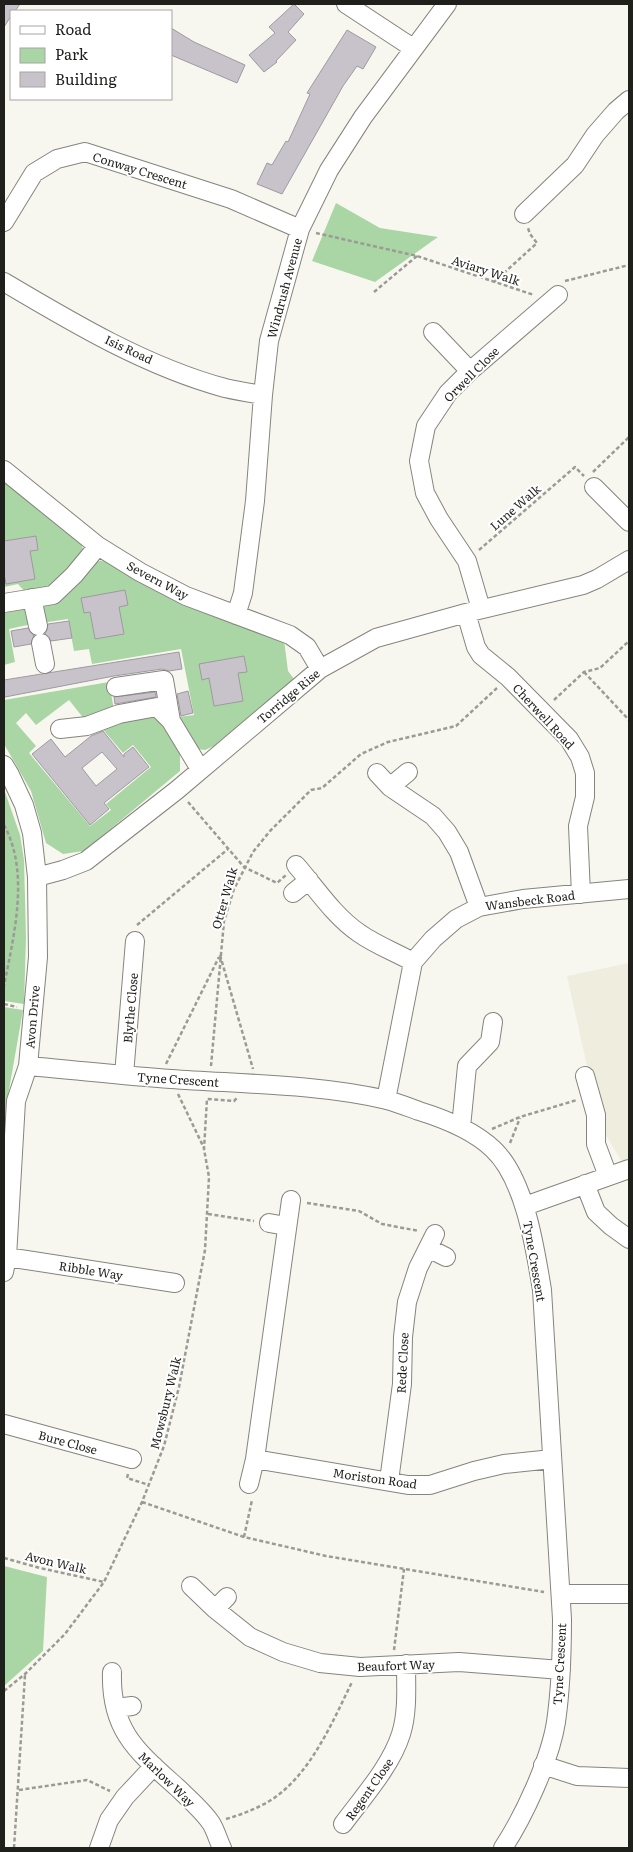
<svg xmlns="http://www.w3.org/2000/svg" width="633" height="1852" font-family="Literata,serif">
<rect width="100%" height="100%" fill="#f8f7ef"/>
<path fill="#efeddd" d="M629 963V1163L624 1165 606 1135 597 1111 567 976Z"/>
<path fill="#aad5a5" d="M336 203 380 228 438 237 375 282 312 261Z
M4 482 81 543 83 549 81 560 56 586 26 593 18 584 4 587Z
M104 560 197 609 284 640 288 671 294 679 214 746 205 750 196 749 181 728 179 717 194 715 181 649 92 664 89 649 74 651 68 619 42 623 39 606 58 603 95 562Z
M29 608 32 624 9 629 15 662 4 665V613Z
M109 682 114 710 85 720 69 700 36 725 26 713 16 723 36 746 29 753 90 826 111 810 106 804 151 767 133 745 123 753 100 726 149 714 159 716 180 748V771L84 851 63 854 46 843 31 791 4 744V700Z
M4 789 20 835 24 860 26 938 24 1004 4 1001Z
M4 1007 23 1010 6 1107 4 1158Z
M4 1566 47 1577 43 1651 4 1686Z"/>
<path fill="#c8c3ca" stroke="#9e9aa0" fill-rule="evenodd" d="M4 4H20L15 11H11V16L4 27Z
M294 4 304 14 288 32 296 40 276 61 277 62 264 72 249 55 275 33 269 27Z
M171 28 194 42 245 65 237 83 171 55Z
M347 30 376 47 363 69 357 66 343 86 282 194 257 184 267 163 272 165 286 141 288 142 310 94 307 93Z
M36 536 38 550 30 551 35 579 6 584 4 574V541Z
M125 590 128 605 119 607 124 634 95 639 90 612 84 613 81 598Z
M69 621 72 638 51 641 45 634 48 624Z
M28 628 34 635 31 644 14 647 11 631Z
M179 652 182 669 169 671 162 669 114 676 5 697 4 695V680Z
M244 656 247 672 238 673 243 701 214 706 209 678 202 680 199 664Z
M188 691 193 713 181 716 177 694Z
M155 692 156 697 115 704 114 697Z
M103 731 124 757V754L133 747 149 767 104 803 109 809 90 825 32 754 51 739 65 757 91 736ZM102 752 117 769 96 786 82 768Z"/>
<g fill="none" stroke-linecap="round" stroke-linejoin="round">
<g stroke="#85847d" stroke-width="20">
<path id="minor" d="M346 4 413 48
M524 214 575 165 595 135 616 111 629 100
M4 222 34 173 57 159 85 152 231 199 300 229
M4 282C73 323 147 367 225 388 238 391 251 393 263 395
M433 332 470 371
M4 470 98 546 140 572 186 596 290 635 307 647 320 669
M594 487 629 522
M32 598 38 626
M4 603 53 595 74 575 98 546
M481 609 467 561 439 519 425 493 419 461 426 426 448 393 470 371 558 295
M466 613 476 647 481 655 508 677 569 739 580 757 585 773V797L578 826 581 894
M236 615 243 593 255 501 263 395 269 341 300 229 329 170 363 117 447 4
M41 643 45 664
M116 687 164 680 171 721
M60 729 87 726 119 714 157 707 171 721 200 769
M4 765 10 775 24 805 32 833 37 877 38 957 28 1066 16 1101 7 1257 4 1272
M377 773 390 787 433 816 447 832 459 852 479 907
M390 787 408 772
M296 865C316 888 334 916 359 933 376 945 395 952 413 962
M37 877 63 870 86 861 177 790 320 669 376 638 466 613 583 585 597 579 629 560
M293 893 309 880
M28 1066C76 1070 124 1076 171 1079 241 1084 319 1084 387 1100 398 1103 408 1107 419 1111 445 1119 473 1130 493 1149 525 1179 535 1248 542 1290L562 1619C562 1653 561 1687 556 1722 550 1760 524 1816 503 1848
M124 1075 135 941
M585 1076 596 1115V1144L608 1176
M386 1100 413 962 433 939 456 919 479 907 523 899 629 889
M461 1127 467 1066 490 1042 493 1022
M585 1184 596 1212 611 1226 629 1239
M525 1206 629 1169
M269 1223 286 1226
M428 1248 446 1257
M7 1257 175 1283
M4 1424 132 1459
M255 1459 408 1485H430L474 1471 504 1464 552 1459
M389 1481 402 1384 403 1337 407 1302 418 1268 435 1234
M249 1484 255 1459 291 1200
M191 1586 215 1609 250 1637 283 1652 320 1663 360 1667 459 1662 561 1670
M561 1594H629
M215 1609 227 1597
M112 1672C110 1732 139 1753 180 1790 190 1800 203 1811 211 1823 216 1831 218 1840 222 1848
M116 1708 132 1706
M543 1765 577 1776 629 1778
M343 1824C363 1797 391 1766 401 1734 408 1712 406 1686 406 1664
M99 1848 109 1820 125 1797 154 1766"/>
</g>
<path stroke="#9b9b95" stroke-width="2.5" stroke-dasharray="4 2.5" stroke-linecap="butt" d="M316 233 417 256 534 295
M565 281 629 265
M494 282 537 243 530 234 528 228
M374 292 417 256
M593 472 629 437
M479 550 575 467 584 476
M584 672 629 720
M554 700 584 672 600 668 629 641
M188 802 244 867 277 883 286 875
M4 825C30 873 14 934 4 986
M137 925 228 849
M220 955 253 1069
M4 1004 17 1007
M166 1064 219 957
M211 1066 224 921 234 889 253 852 270 831 311 790 322 788 361 754 388 742 456 726 497 688
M178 1094 204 1148
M492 1129 520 1117 577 1100
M510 1143 520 1118
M307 1203 359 1211 382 1224 419 1231
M208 1214 254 1221
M128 1474 127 1478 149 1485
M142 1502 244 1537 326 1556 544 1592
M244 1537 252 1500
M4 1558 40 1568 104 1582
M394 1650 404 1569
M4 1691 25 1674 65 1634 104 1582 142 1502 164 1446 179 1387 205 1250 209 1177 204 1149 207 1099 234 1101 237 1098
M19 1790 87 1780 110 1791
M226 1819C240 1815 253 1810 266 1803 308 1780 332 1723 352 1682
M14 1848 25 1675"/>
<use href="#minor" stroke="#fff" stroke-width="18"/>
</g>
<g text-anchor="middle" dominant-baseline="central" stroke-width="4" stroke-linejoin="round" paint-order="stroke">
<g font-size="12" fill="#1f1f1c" stroke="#fff">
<text transform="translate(140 170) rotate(17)">Conway Crescent</text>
<text transform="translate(486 270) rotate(18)">Aviary Walk</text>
<text transform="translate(284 288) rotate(-75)">Windrush Avenue</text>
<text transform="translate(129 349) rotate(25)">Isis Road</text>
<text transform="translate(471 374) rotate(-45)">Orwell Close</text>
<text transform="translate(515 507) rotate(-41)">Lune Walk</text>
<text transform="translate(158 580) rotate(28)">Severn Way</text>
<text transform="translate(288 696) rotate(-40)">Torridge Rise</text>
<text transform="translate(544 716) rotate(47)">Cherwell Road</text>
<text transform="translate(224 898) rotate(-74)">Otter Walk</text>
<text transform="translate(530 900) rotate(-7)">Wansbeck Road</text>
<text transform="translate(130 1008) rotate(-85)">Blythe Close</text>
<text transform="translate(32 1017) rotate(-85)">Avon Drive</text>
<text transform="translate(178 1079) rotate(4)">Tyne Crescent</text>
<text transform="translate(535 1261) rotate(80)">Tyne Crescent</text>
<text transform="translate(91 1270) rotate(9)">Ribble Way</text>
<text transform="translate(402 1363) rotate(-87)">Rede Close</text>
<text transform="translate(165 1403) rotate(-76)">Mowsbury Walk</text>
<text transform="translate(68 1442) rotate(15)">Bure Close</text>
<text transform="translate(375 1478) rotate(8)">Moriston Road</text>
<text transform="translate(56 1562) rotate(13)">Avon Walk</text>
<text transform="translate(559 1664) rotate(-87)">Tyne Crescent</text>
<text transform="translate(396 1665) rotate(-2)">Beaufort Way</text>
<text transform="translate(167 1779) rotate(44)">Marlow Way</text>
<text transform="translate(369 1789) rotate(-55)">Regent Close</text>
</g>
</g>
<rect width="633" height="1852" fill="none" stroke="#1f1f1c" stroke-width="10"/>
<rect x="10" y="10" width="162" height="90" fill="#ffffff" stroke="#a5a5a4"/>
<rect x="20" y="26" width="25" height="8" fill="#ffffff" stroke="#a5a5a4"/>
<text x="55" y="35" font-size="15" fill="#1f1f1c">Road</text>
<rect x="20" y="48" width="25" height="15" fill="#aad5a5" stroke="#a5a5a4"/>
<text x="55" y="60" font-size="15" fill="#1f1f1c">Park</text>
<rect x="20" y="72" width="25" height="15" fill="#c8c3ca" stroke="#a5a5a4"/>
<text x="55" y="85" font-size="15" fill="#1f1f1c">Building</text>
</svg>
